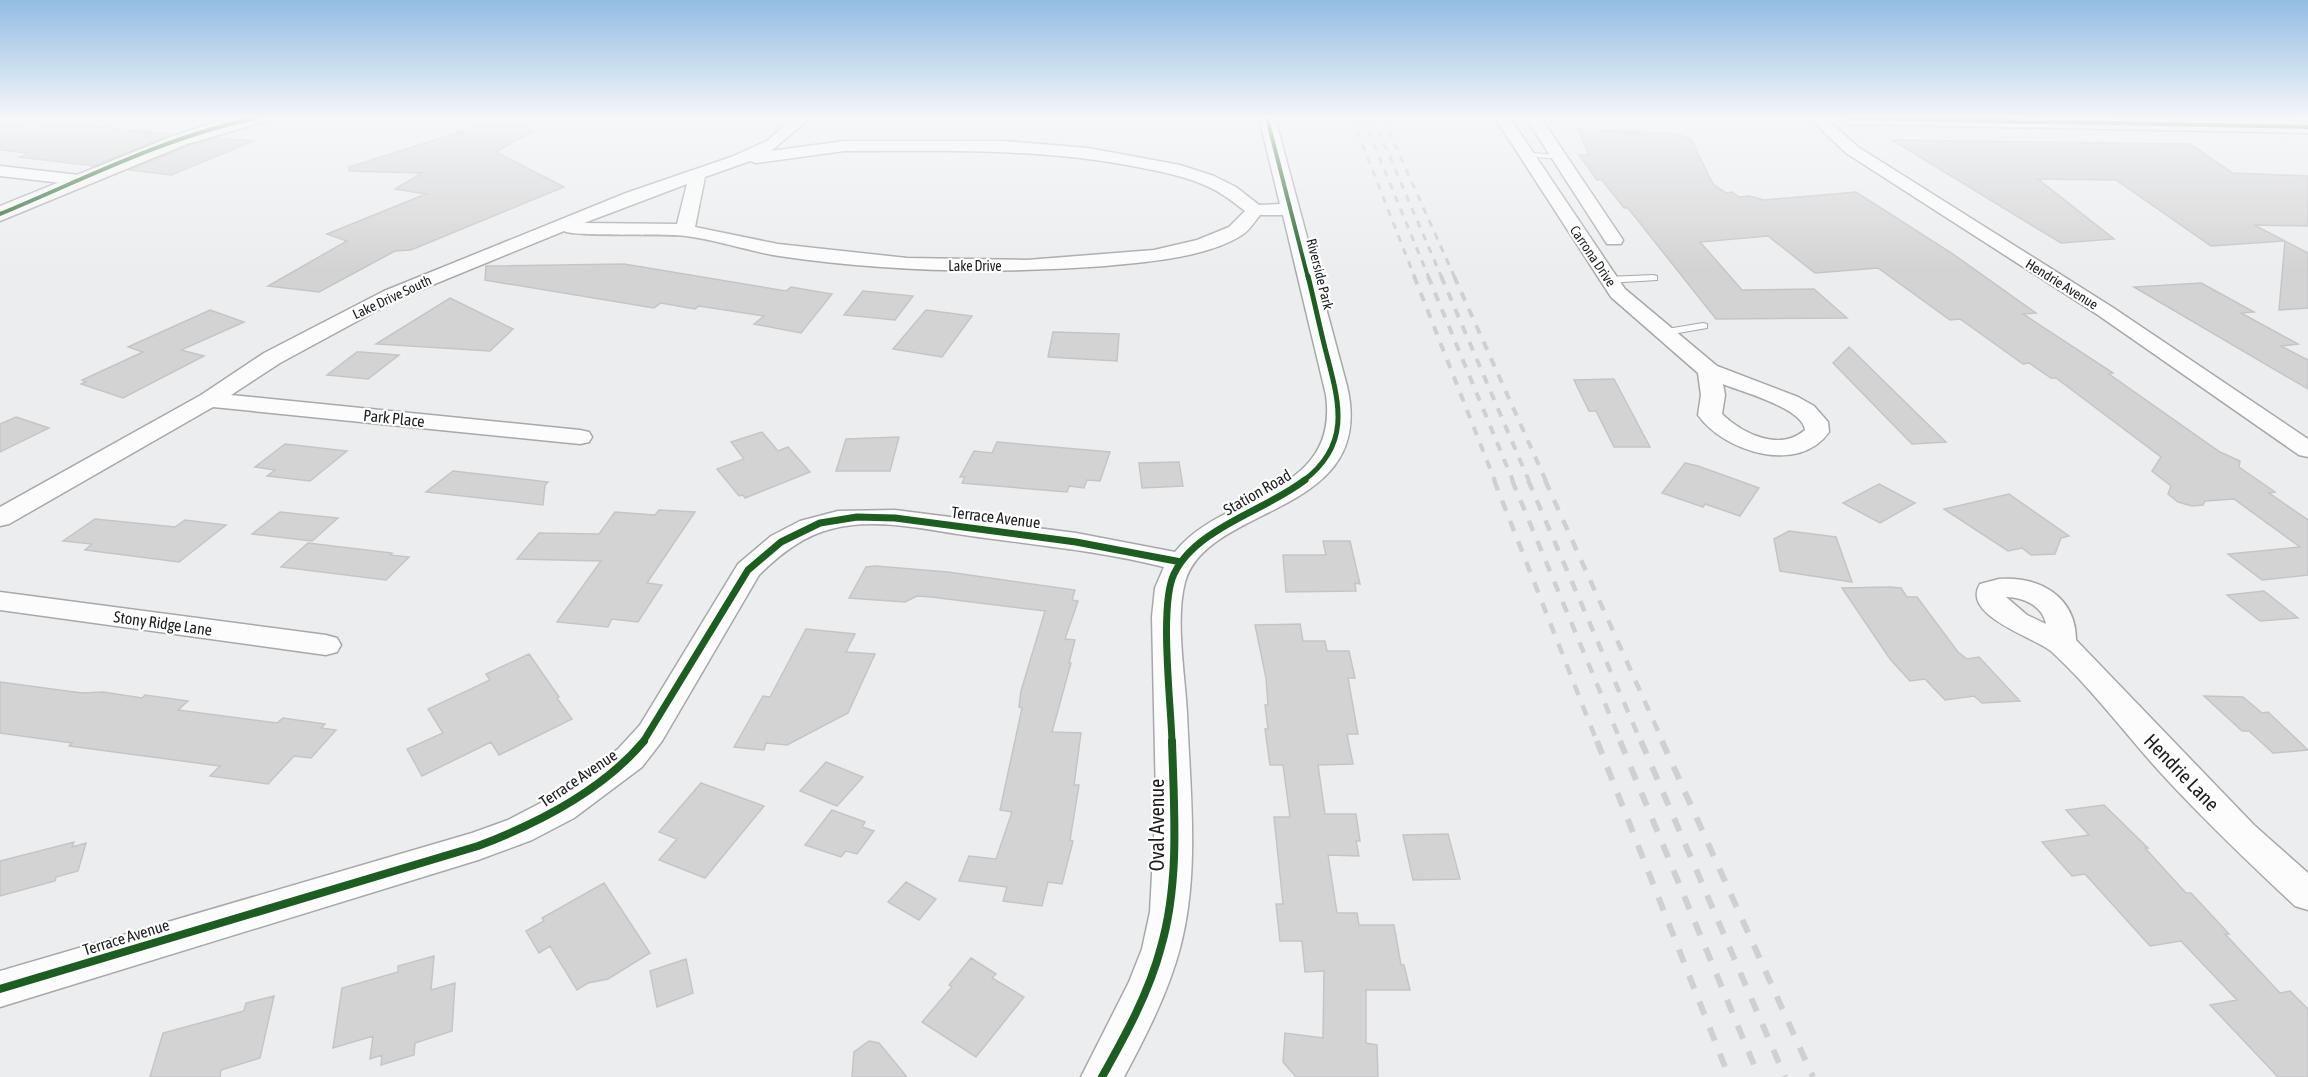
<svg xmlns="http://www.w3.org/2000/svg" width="2308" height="1077" font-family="'Asap Condensed',sans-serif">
<rect width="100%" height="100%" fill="#ecedef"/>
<path fill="#d3d3d4" stroke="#c6c5c6" stroke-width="1.5" d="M0 118H5L30 131 78 119 97 127 172 134 94 166 20 157 29 153 0 150Z
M501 119 533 131 496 152 564 187 411 250 395 251 319 292 268 286 347 241 327 234 426 194 395 189 422 173 349 171V167Z
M1578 129 1677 134 1691 139 1713 184 1726 193 1732 192 1739 197 1749 196 1764 200 1856 192 1950 252 2036 313 2023 314 2113 373 2109 374 2220 452 2240 461 2239 467 2275 492 2269 493 2308 520V575L2262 580 2228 554 2300 547 2234 499 2205 501 2203 505 2192 506 2178 502 2168 494 2171 486 2152 471 2161 457 2056 378H2051L2029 363 2023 364 1960 319 1950 320 1878 268 1815 273 1768 236 1700 242 1742 290 1814 289 1847 318 1716 319 1628 208H1624L1602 180H1597L1579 155H1589Z
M217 138 253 141 171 175 130 170 188 146Z
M1892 140 2190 144 2233 173 2308 176V226L2254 225 2285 241 2211 246 2116 180 2038 179 2114 239 2061 243Z
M2285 241 2308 253V308L2279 310Z
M624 264 786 291 791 287 832 294 801 333 754 324 764 316 699 306 695 309 661 303 654 308 485 280 486 266Z
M2201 283 2254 312 2241 313 2298 344 2281 346 2308 360V389L2134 287Z
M863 291 913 296 895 320 844 315Z
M450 298 513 329 490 351 376 344Z
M210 310 244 322 181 350 204 356 123 398 81 384 86 382 82 380 143 352 128 347Z
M926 310 972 316 942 357 893 349Z
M1053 332 1119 334 1117 361 1048 357Z
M1849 347 1946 442 1912 444 1833 363Z
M357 352H361L399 355 368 379 327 375Z
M1614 379 1650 447H1614L1596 411H1589L1574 380Z
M16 417 49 428 0 452V424Z
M762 432 778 451 788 447 810 472 745 498 743 495 739 496 717 469 744 459 731 442Z
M899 437 890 471H836L846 439Z
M997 442 1042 446 1110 452 1100 481 1087 480 1084 488 1069 486 1067 492 962 483 965 477H960L974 451 992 453Z
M285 444 347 451 310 481 267 476 275 470 255 467Z
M1179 462 1183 486 1142 488 1139 463Z
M1685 463 1698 466 1759 488 1740 516 1705 504 1703 507 1662 493Z
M453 471 548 482 545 485 543 505 426 492Z
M1879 484 1915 503 1880 523 1843 503Z
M2009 494 2069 536 2061 538 2055 554 2031 555 2022 548 2008 551 1944 509Z
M659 510 695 512 647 583 662 585 638 622 612 619 608 627 557 622 601 561 517 559 539 533 599 534 615 512 655 515Z
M280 512 338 518 312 541 252 534Z
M95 519 175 527 185 520 226 525 179 562 85 550 92 544 63 541Z
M1789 531 1836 537 1852 582 1780 571 1774 539Z
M1323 541H1350L1360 584 1355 583 1356 591 1286 592 1283 555H1326Z
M308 543 392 553 390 555 409 557 386 580 281 567Z
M875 566 948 572 1075 590 1072 600 1078 601 1065 639 1075 640 1069 663H1071L1052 732 1081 733 1074 785H1079L1070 840 1073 841 1062 884 1048 882 1042 906 1003 901 1007 887 959 881 969 856 996 859 1012 812 1000 810 1022 708 1019 707 1021 691 1045 611 931 597 917 596 905 602 849 598 866 567Z
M1889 587 1901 588 1907 597H1917L1958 652 1967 659 1979 657 2020 701 1982 703 1974 696 1945 700 1925 679 1910 681 1890 659 1842 588Z
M2264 591 2298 618 2260 621 2227 595Z
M1300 624 1303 641H1325L1327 651H1349L1355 678H1348L1358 734H1347L1353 764 1318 765 1325 814H1356L1360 841H1356L1359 856 1328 855 1337 913H1357L1359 925H1394L1401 965H1404L1410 990H1366V1043L1377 1045 1378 1077H1296L1283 1062 1285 1033 1323 1038 1324 971 1305 972 1302 941H1280L1276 904H1283L1274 817H1290L1283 765H1270L1265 729H1268L1265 705H1268L1266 678 1255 625Z
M806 629 855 634 846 652 875 654 848 713 787 745 766 743 764 750 734 747 763 696 770 697Z
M529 654 559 697 557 698 572 719 499 755 491 742 422 776 407 749 443 733 428 709 490 680 486 674Z
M0 682 82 693 103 692 142 698 145 695 188 701 178 710 277 723 283 718 325 724 321 728 336 730 311 758 294 756 268 784 210 776 220 766 69 746 72 743 0 733Z
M2204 696 2243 697 2262 713 2268 712 2308 750 2273 753 2249 731H2242Z
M826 762 863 777 837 806 800 791Z
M701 783 764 806 705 878 659 860 677 839 659 832Z
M2104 805 2148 848H2145L2186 893H2191L2229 934H2225L2280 993 2290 991 2308 1009V1077H2278L2210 1005 2237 1000 2181 941 2150 946 2085 874 2072 876 2042 842 2089 835 2066 810Z
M832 810 865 822 862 827 874 831 857 854 846 851 841 857 805 845Z
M1448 834 1460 879 1413 880 1403 835Z
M74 842 72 847 86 843 78 871 56 877 55 881 0 896V861Z
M906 882 936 899 919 920 888 902Z
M604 883 650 953 608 979 588 983 577 990 550 946 539 953 526 931 544 921 542 918Z
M434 956 431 990 455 983 452 1031 415 1043 414 1055 381 1065 382 1055 370 1059 373 1036 333 1048 342 988 398 972V966Z
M971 958 996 974 992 978 1024 997 976 1057 922 1022 952 987 949 985Z
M686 959 693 993 657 1007 650 971Z
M274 996 260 1058 221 1070 220 1077H150L163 1033 244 1011 246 1003Z
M869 1041 879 1043 907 1077H852L854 1052Z"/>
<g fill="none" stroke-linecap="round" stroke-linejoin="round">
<g stroke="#a7a8a9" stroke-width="2">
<path id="lane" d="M1522 152 1558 155 1562 157 1558 159 1525 156 1521 154Z
M1653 275 1657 276V280L1607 283 1602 280 1607 277Z
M1703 323 1707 324V328L1661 336 1656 333 1661 330Z"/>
</g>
<g stroke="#a7a8a9" stroke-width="3">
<path id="street" d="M793 118H810L771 151 844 141H1003L1088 148 1180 165 1214 176 1236 187 1259 205 1280 204 1259 118H1275L1347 386C1378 517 1207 503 1185 582 1175 620 1185 674 1187 713 1190 790 1200 874 1180 948 1168 993 1146 1036 1124 1077H1081L1129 982 1142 949 1150 912 1156 799 1152 617 1155 588 1164 567C1101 551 1036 545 971 536 926 530 876 517 831 529 803 536 779 555 759 575L662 741 642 767 574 818 532 840 478 860 0 1007V971L472 833 508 820 550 798 618 749 640 725 738 564 771 536 800 521 838 511 895 510 1076 533 1175 552C1221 492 1340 498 1326 395L1283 215H1260C1255 221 1249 231 1242 235 1206 258 1146 262 1105 266 996 274 887 272 779 256 748 251 717 240 686 236 665 233 573 237 564 231L398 299 280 363 231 395 580 430 589 432 592 437 589 442 580 444 213 407 9 524 0 526V507L201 395 264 353 384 291 626 193 731 157 767 141ZM844 151C939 151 1033 148 1127 165 1152 170 1178 174 1202 184 1218 190 1231 200 1245 211L1229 227 1197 240 1154 250 1027 260 907 258 778 244 695 227 705 177 750 161 756 163ZM687 184 677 224 584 223Z
M1495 118H1510L1625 289 1717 366 1798 397 1814 406 1828 422 1829 432C1799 475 1724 452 1698 415L1701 395 1698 373 1611 297ZM1723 384C1742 392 1803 408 1805 430 1780 452 1743 434 1722 414L1725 395Z
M1526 118H1541L1623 240 1621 244H1607Z
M1809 118H1826L1858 147 2112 307 2308 439V457L2299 455 2098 315 1846 153Z
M0 166 79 175 88 180 79 185 0 176Z
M1999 579C2040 576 2076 597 2076 640L2254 825 2308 873V910L2295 906C2248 862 2202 818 2159 771 2124 732 2091 688 2052 652 2037 638 1960 616 1980 584ZM2006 597C2023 597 2043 606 2046 624L2027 615Z
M0 592 326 635 337 638 341 645 337 652 326 655 0 610Z"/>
</g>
<g stroke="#a7a8a9" stroke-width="3">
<path id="secondary" d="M228 118H267L265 122 187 144 0 221V206L173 136Z
M1838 118 2308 121V133L1847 124Z"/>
</g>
<use href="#lane" fill="#fcfcfd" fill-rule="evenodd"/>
<use href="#street" fill="#fcfcfd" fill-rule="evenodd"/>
<use href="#secondary" fill="#faf7f8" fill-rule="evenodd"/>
<path stroke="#d0d0d1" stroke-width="3" stroke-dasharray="7 7" stroke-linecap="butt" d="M1352 118 1415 278
M1363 118 1429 278
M1373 118 1442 278
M1383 118 1455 278"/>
<path stroke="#d0d0d1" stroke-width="4" stroke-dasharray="9 9" stroke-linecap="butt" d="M1414 276 1495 481
M1428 276 1513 481
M1441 276 1529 481
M1454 276 1546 481"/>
<path stroke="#d0d0d1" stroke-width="4.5" stroke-dasharray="11 11" stroke-linecap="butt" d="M1494 480 1597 742
M1512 480 1621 742
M1528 480 1641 742
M1545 480 1663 742"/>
<path stroke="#d0d0d1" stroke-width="6" stroke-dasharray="14 14" stroke-linecap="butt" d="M1597 741 1729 1077
M1620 741 1759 1077
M1641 741 1785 1077
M1662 741 1813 1077"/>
<g stroke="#fff" stroke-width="6">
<path id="cycleway-far3" d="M1267 118 1308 278
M1847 118 2308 127
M0 214C80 181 174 133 258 118"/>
</g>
<g stroke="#fff" stroke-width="8">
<path id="cycleway-far2" d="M1303 481C1354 443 1338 399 1325 348 1319 324 1314 300 1308 276"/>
</g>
<g stroke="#fff" stroke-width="10">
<path id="cycleway-far1" d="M643 742 748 570 781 542 820 523 857 517 895 518 1076 542 1181 562
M1172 742C1171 704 1159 605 1174 574 1182 557 1199 542 1215 532 1244 513 1277 501 1305 480"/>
</g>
<g stroke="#fff" stroke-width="12">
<path id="cycleway" d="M0 989 478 846C539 823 602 791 644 741
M1102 1077C1125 1036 1149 993 1161 947 1180 881 1174 809 1172 741"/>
</g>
<use href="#cycleway-far3" stroke="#1b5e20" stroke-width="4"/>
<use href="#cycleway-far2" stroke="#1b5e20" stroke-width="5"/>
<use href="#cycleway-far1" stroke="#1b5e20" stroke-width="7"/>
<use href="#cycleway" stroke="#1b5e20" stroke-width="8"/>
</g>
<linearGradient id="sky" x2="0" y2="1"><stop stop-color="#93bce4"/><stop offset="0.44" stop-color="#f6f7f8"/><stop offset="1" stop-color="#f6f7f8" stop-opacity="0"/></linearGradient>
<rect width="2308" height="269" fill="url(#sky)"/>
<g text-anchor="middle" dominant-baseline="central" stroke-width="4.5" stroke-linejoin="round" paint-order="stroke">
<g font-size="14" fill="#1c1d1e" stroke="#fff">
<text transform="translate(1593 256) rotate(56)">Carrona Drive</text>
<text x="975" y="266">Lake Drive</text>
<text transform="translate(1320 274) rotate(76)">Riverside Park</text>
<text transform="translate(2062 284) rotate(32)">Hendrie Avenue</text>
<text transform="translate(392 297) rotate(-25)">Lake Drive South</text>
</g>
<g font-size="16" fill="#1c1d1e" stroke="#fff">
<text transform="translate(394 418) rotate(6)">Park Place</text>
<text transform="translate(1257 492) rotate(-30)">Station Road</text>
<text transform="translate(996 517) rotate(7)">Terrace Avenue</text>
<text transform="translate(163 623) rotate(8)">Stony Ridge Lane</text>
<text transform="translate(578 778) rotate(-34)">Terrace Avenue</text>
<text transform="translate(126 937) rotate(-17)">Terrace Avenue</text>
</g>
<g font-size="20" fill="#1c1d1e" stroke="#fff">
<text transform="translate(2182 772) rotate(46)">Hendrie Lane</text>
<text transform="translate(1156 825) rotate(-90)">Oval Avenue</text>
</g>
</g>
</svg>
